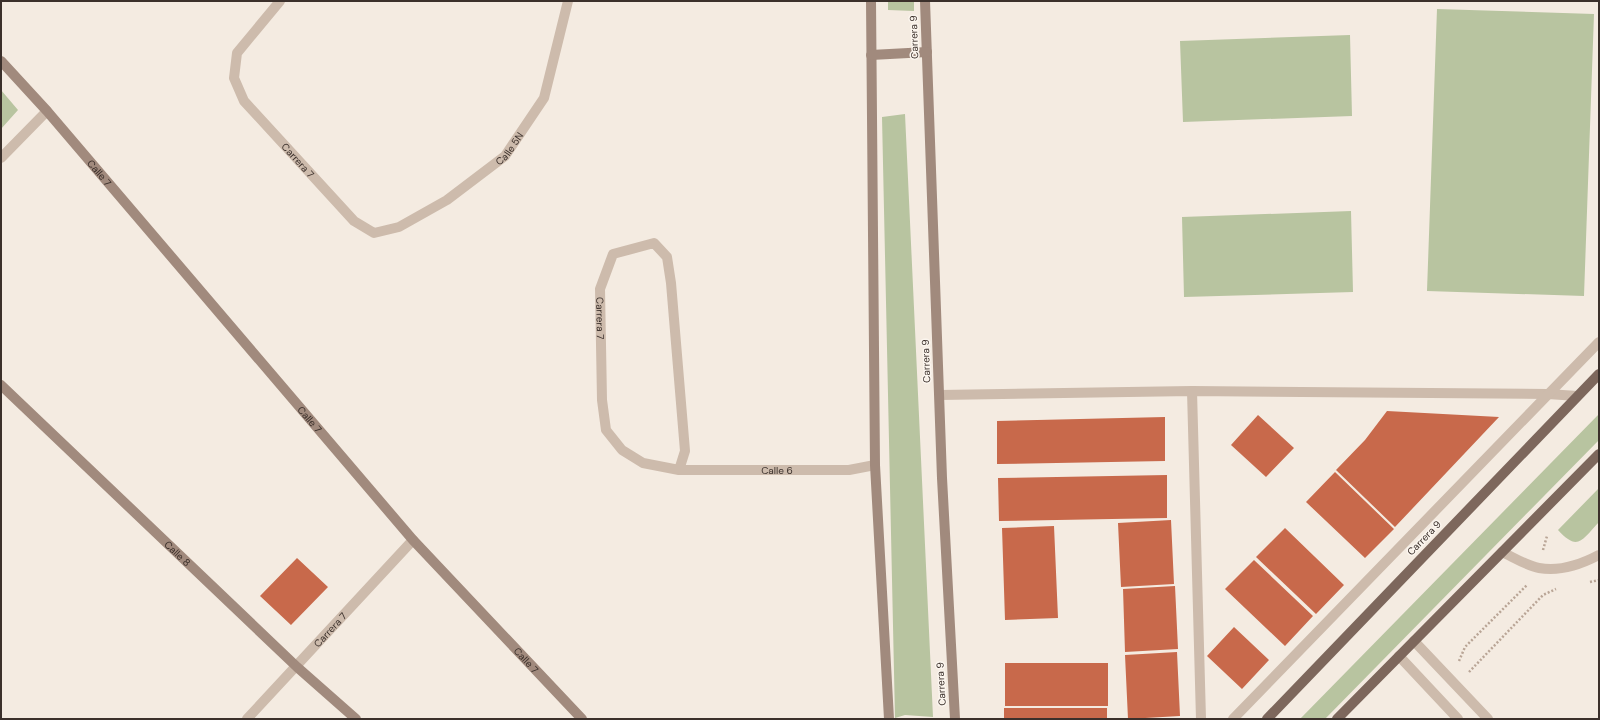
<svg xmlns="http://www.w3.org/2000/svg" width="1600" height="720" font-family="'DM Sans',sans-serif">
<rect width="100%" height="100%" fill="#f4ebe1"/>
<path fill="#b8c4a0" d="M888 1H914V11L888 10Z
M1437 9 1594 14 1584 296 1427 291Z
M1350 35 1352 116 1183 122 1180 41Z
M1 90 18 110 1 129Z
M905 114 933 717 905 715 895 718 882 117Z
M1351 211 1353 292 1184 297 1182 217Z
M1599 414V440L1325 719H1300Z
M1599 488V522C1582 540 1578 552 1558 530Z"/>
<path fill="#c8694b" d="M1387 411 1499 417 1395 527 1336 470 1365 440Z
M1258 415 1294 448 1266 477 1231 445Z
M1165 417V461L997 464V421Z
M1335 472 1394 529 1365 558 1306 502Z
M1167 475V518L999 521 998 478Z
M1171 520 1174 584 1121 587 1118 523Z
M1054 526 1058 618 1005 620 1002 528Z
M1285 528 1344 585 1316 614 1256 557Z
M297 558 328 587 291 625 260 596Z
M1254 560 1313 616 1285 646 1225 589Z
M1175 586 1178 649 1125 652 1123 589Z
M1234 627 1269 660 1242 689 1207 656Z
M1177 652 1180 716 1128 719 1125 655Z
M1005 663H1108V706H1005Z
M1004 708H1107V719H1004Z"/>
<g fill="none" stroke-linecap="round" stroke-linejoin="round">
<path stroke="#b9a596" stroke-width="2.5" stroke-dasharray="2 2" stroke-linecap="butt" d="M1543 550 1547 536
M1590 582 1599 580
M1459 661 1465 647 1527 585
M1469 672 1543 595 1556 589"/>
<g stroke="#cdbbac" stroke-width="10">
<path id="s1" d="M679 470 685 451 671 283 667 257 654 243 613 254 600 289 602 400 606 430 622 450 643 463 679 470H849L875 465"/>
<path d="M1502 552C1513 557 1527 566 1539 568 1560 572 1582 564 1599 555"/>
<path d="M1414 641 1488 719"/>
<path d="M1399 656 1458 719"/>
</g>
<g stroke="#cdbbac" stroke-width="10">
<path id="s2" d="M280 1 237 53 234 78 244 101 354 221 374 233 399 227 447 200 505 156 544 98 568 1"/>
<path d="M1 158 47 111"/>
<path d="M1192 391 1201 719"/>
<path d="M940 395 1192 391 1548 394 1577 396"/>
<path id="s3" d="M247 719 413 540"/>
<path d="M1233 719 1599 342"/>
</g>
<g stroke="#a18a7d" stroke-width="10">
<path d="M871 1 875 465 889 719"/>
<path d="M925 1 942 478 955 719"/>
<path d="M871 55 927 52"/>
<path id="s4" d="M1 61 47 111 413 540 582 719"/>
<path id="s5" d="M1 385 297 667 356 719"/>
</g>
<path stroke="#7d675c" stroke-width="10" d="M1267 719 1599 374
M1337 719 1599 454"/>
</g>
<g text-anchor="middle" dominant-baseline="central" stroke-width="3" stroke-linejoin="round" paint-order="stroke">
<g font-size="10" fill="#3b302b" stroke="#fbf5ee">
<text transform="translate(914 37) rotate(-92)">Carrera 9</text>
<text stroke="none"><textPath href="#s2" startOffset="466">Calle 5N</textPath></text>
<text stroke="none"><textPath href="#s2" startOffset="198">Carrera 7</textPath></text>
<text stroke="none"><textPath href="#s4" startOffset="149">Calle 7</textPath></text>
<text stroke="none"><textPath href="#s1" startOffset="343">Carrera 7</textPath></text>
<text transform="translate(926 361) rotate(-92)">Carrera 9</text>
<text stroke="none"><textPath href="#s4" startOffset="473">Calle 7</textPath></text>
<text stroke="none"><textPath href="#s1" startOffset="640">Calle 6</textPath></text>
<text transform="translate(1424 538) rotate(-46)">Carrera 9</text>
<text stroke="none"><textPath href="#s5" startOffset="244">Calle 8</textPath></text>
<text stroke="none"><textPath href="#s3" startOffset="122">Carrera 7</textPath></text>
<text stroke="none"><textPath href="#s4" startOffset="797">Calle 7</textPath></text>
<text transform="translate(941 684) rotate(-93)">Carrera 9</text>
</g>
</g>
<rect width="1600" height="720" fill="none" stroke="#3b302b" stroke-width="4"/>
</svg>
